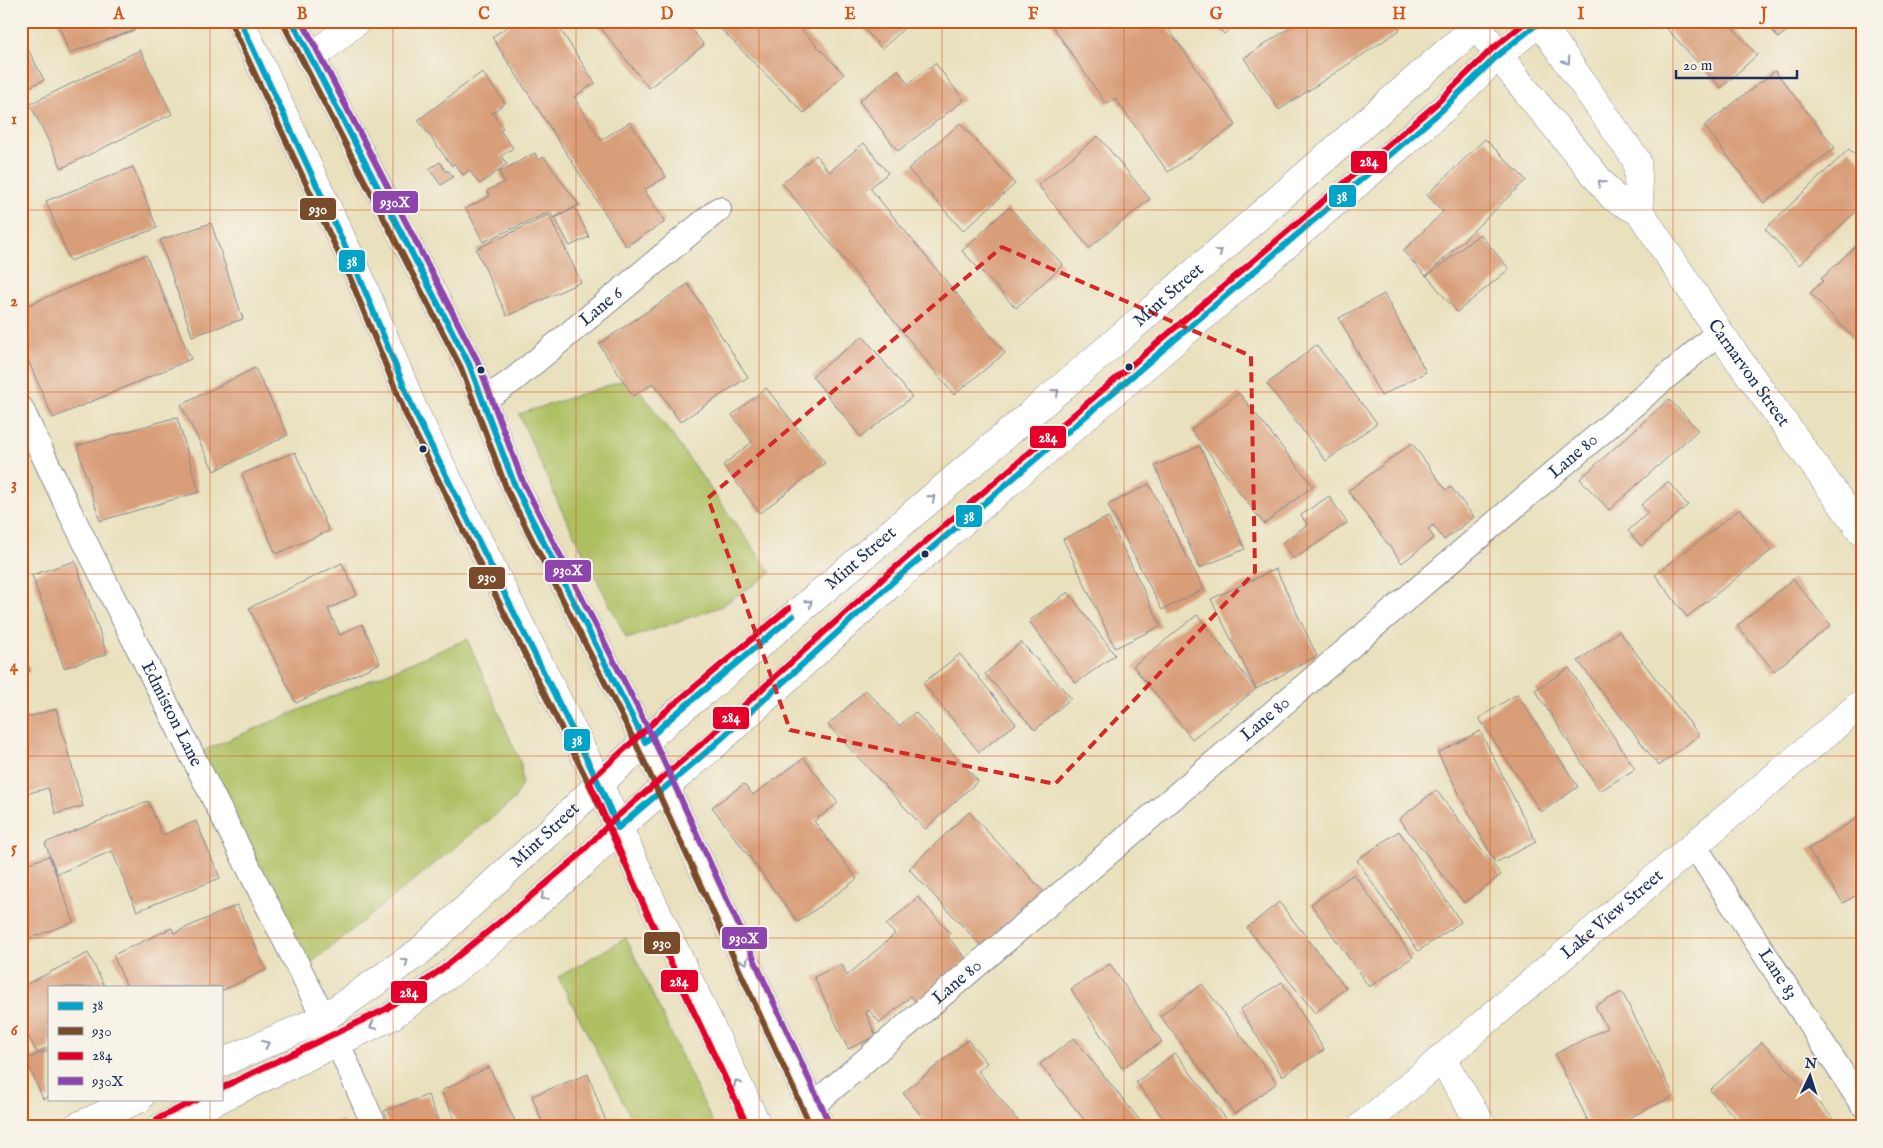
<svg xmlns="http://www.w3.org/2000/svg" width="1883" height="1148" font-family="'IM FELL English',serif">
<rect width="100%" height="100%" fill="#f7f3e8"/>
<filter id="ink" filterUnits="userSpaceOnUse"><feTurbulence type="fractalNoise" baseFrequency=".02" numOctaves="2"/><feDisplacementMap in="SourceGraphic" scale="10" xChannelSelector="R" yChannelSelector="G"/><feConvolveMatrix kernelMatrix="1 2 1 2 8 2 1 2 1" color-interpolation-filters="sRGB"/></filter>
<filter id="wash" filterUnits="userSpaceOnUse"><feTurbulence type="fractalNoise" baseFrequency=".0096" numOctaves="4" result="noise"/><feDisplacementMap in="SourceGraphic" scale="20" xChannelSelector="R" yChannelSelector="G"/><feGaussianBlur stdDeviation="1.12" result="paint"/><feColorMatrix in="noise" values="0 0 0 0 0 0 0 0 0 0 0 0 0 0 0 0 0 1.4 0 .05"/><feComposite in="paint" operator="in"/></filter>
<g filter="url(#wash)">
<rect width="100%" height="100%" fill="#e9e0bd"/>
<path fill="#aebf62" stroke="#647760" d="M631 378 771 573 720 607 627 639 560 507 519 414Z
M467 639 521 764 522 783 514 800 296 975 200 752Z
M626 938 715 1127H636L558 977Z"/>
<g id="blocks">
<path fill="#d89d79" d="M57 21H132L135 30 69 53Z
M516 21H555L595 83 574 97 601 140 630 122 666 177 644 190 665 222 626 246 492 37Z
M595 21H685L704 45 649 88Z
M713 21H793L844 74 804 113Z
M857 21H912L882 49Z
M1049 21H1163L1236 125 1168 172 1115 98 1106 104Z
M1212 21H1238L1224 34Z
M1300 21H1394L1400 30 1279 110 1244 58Z
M1660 21H1727L1757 55 1721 88Z
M1765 21H1799L1778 38Z
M21 36 44 80 21 91Z
M140 50 172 114 62 168 30 104Z
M935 63 964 100 898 151 859 101 898 70 908 84Z
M1775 71 1835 148 1764 203 1704 126Z
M482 72 505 103 492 113 503 128 500 130 513 148 501 156 507 164 480 184 469 170 463 175 454 163 452 166 418 120Z
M960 123 1015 184 963 231 908 169Z
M1098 136 1150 199 1089 248 1038 185Z
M1485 139 1526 180 1426 276 1403 251 1443 212 1427 195Z
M864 143 888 173 870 188 1005 353 954 395 782 183 816 155 829 172Z
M1849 149 1862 162V206L1799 265 1765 229Z
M535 153 538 160 544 157 579 205 553 218 550 212 483 242 466 208 490 196 487 191 504 182 499 172Z
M440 162 446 172 448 170 453 177 441 185 429 169Z
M133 167 157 228 70 261 46 201Z
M1009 207 1063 265 1016 308 962 251Z
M575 208 589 237 570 246 555 218Z
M549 215 581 282 507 316 476 249Z
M211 223 243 319 192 336 160 240Z
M1480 234 1509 269 1457 312 1427 276Z
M1862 240V347L1810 293 1823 281 1821 279Z
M146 255 191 359 53 418 21 344V308Z
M688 284 748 377 680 422 654 383 633 396 599 344Z
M1384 294 1426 372 1381 396 1339 318Z
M863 336 912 397 861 437 812 376Z
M1316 345 1377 423 1326 461 1267 384Z
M255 368 288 435 214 471 181 405Z
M766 388 825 463 760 513 723 465 752 442 732 415Z
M1239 393 1313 486 1264 524 1191 430Z
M1669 399 1698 430 1609 510 1580 479Z
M177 417 199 492 100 521 77 446Z
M1412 443 1446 490 1451 487 1474 517 1444 540 1433 525 1428 529 1434 538 1402 563 1348 491Z
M1200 446 1245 549 1199 568 1155 466Z
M295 452 329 531 276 554 242 474Z
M1668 482 1688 505 1641 546 1628 531 1648 513 1641 505Z
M1149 484 1204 589 1162 610 1108 505Z
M1329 496 1347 523 1294 559 1283 542 1307 525 1301 515Z
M1740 509 1772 550 1687 617 1655 575Z
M1108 517 1161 626 1115 648 1063 539Z
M75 561 107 654 64 668 32 575Z
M342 563 357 595 328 609 340 635 362 624 380 663 296 703 249 608Z
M1276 569 1317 656 1256 689 1211 599Z
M1793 579 1831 625 1774 671 1737 626Z
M1068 592 1115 655 1076 683 1029 621Z
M1197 615 1256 689 1192 739 1133 666Z
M1619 631 1699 735 1659 766 1578 661Z
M1021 642 1071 698 1035 730 985 674Z
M21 649 30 671 21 675Z
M960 654 1016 724 979 752 923 683Z
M1569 668 1635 769 1600 791 1535 690Z
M866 690 899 726 915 712 978 781 925 829 828 725Z
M1517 694 1578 787 1541 812 1479 718Z
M56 709 83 806 56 814 48 788 21 795V719Z
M1480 731 1536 842 1495 863 1438 753Z
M804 758 838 803 814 821 857 879 798 922 712 807 744 784 753 795Z
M1436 790 1501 875 1464 903 1399 819Z
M148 801 162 835 196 821 220 878 137 911 112 851 57 874 45 843Z
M969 812 1045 893 985 950 909 869Z
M1862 815V892L1843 903 1808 849Z
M1399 831 1461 922 1418 951 1357 860Z
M49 856 74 922 21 941V866Z
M1354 874 1413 957 1369 987 1311 904Z
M918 897 951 934 948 937 967 960 917 1003 911 996 880 1023 869 1010 866 1013 876 1036 848 1049 814 977 842 964 847 976 895 934 886 925Z
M1279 902 1346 988 1315 1013 1247 928Z
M237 905 266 970 221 991V987H127L113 955 172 928 174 933Z
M88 953 105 987H49V1047L37 1053 21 1022V987Z
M1110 964 1162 1042 1122 1068 1071 989Z
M1282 982 1324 1050 1282 1076 1240 1009Z
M1202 984 1277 1083 1235 1114 1160 1016Z
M1622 992 1674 1096 1610 1127H1591L1555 1054 1607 1028 1595 1006Z
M1074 1038 1145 1127H1090L1040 1064Z
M968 1040 987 1063 978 1071 1023 1127H930L903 1093Z
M1762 1042 1833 1118 1824 1127H1744L1710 1090Z
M49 1050V1097L43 1099 26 1059Z
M1175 1053 1227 1120 1218 1127H1170L1136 1082Z
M489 1067 518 1127H459L441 1091Z
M588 1074 608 1127H544L532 1096Z
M428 1095 441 1127H390L384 1111Z
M342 1120 345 1127H322V1126Z"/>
</g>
</g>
<g filter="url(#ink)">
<use href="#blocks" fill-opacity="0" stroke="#82888e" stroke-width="1"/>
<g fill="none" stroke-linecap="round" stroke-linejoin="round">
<g stroke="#82888e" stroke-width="26">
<g id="lane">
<path id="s1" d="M482 401 512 381 719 209"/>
<path id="s2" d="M21 408 70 512 324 1018"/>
<path id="s3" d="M1694 845 1862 1104"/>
<path d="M338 1044 375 1127"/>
<path id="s4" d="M812 1106 1719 332"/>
</g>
</g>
<g stroke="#82888e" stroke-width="29">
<g id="street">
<path id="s5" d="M1473 21 1519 82 1613 197 1640 212 1719 332 1862 532"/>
<path d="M1539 21 1637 161 1640 212"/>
<path d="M310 59 357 21"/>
<path d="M1441 1058 1483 1127"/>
<path id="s6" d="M1361 1127 1862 703"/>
</g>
</g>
<g stroke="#82888e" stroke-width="29">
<g id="secondary">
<path id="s7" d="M221 1063 324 1018 419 952 560 822 599 784 673 716 705 691 1114 343 1482 21"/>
<path d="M221 1098 390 1017 447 976 529 910 582 864 618 828 665 787 711 748 896 579 1206 314 1441 111 1498 55 1541 21"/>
<path d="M76 1127 139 1099"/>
<path d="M161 1127 219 1099"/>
</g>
</g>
<g stroke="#82888e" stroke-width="29">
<path id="highway" d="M240 21 359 276 414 411 599 784 653 904 758 1127
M292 21 469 364 515 486 645 742 821 1127"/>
</g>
<use href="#lane" stroke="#fff" stroke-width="24"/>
<use href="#street" stroke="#fff" stroke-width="28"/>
<use href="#secondary" stroke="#fff" stroke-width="28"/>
<use href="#highway" stroke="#fff" stroke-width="28"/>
<g stroke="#f7f3e8" stroke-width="10">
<path id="bus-1" d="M240 21 359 276 414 411 599 784 618 828 711 748 896 579 1441 111 1498 55 1541 21
M292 21 469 364 515 486 645 742 673 716 793 616"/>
</g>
<g stroke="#f7f3e8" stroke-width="10">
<path id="bus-2" d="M232 25 351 280 406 415 591 788 645 908 748 1127
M284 25 461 368 507 490 637 746 811 1127"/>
</g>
<g stroke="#f7f3e8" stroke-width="10">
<path id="bus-3" d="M221 1088 386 1009 442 969 523 903 576 858 612 821 705 741 890 572 1435 105 1492 49 1527 21
M157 1119 198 1099
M748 1127 645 908 590 783 593 778 667 710 789 608"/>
</g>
<g stroke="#f7f3e8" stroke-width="10">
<path id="bus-4" d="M302 21 477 360 523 482 653 738 829 1123"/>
</g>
<use href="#bus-1" stroke="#01a3c8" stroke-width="6"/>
<use href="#bus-2" stroke="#7a4b2a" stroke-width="6"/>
<use href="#bus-3" stroke="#e4002b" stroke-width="6"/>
<use href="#bus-4" stroke="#8e44ad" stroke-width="6"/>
</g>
<defs><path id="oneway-chevron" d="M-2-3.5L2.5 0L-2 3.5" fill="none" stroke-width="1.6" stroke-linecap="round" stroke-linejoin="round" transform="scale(1.25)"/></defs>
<g stroke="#8d97ae">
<use href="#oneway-chevron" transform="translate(1567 61) rotate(55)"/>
<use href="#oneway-chevron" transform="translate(1601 183) rotate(-129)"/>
<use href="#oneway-chevron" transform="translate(1219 252) rotate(-41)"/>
<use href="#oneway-chevron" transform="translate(1056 392) rotate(-40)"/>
<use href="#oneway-chevron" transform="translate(932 498) rotate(-40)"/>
<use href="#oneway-chevron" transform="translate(809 603) rotate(-40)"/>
<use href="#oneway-chevron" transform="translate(544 897) rotate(139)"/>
<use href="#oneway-chevron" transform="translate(745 961) rotate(65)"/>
<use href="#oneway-chevron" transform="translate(405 962) rotate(-35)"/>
<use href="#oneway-chevron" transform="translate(373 1026) rotate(153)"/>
<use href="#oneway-chevron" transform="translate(266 1044) rotate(-24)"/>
<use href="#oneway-chevron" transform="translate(737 1083) rotate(-115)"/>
</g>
</g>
<path fill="none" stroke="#d62828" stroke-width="4" stroke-dasharray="10 6" stroke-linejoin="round" d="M1002 247 1251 356 1255 572 1055 784 790 730 708 498Z"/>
<path fill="none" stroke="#d45514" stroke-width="1" stroke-opacity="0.55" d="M210 21V987M393 21V1127M576 21V1127M759 21V1127M942 21V1127M1124 21V1127M1307 21V1127M1490 21V1127M1673 21V1127M21 210H1862M21 392H1862M21 574H1862M21 756H1862M21 938H1862M210 1099V1127"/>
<g fill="#1b2f5e" stroke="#f7f3e8" stroke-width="2">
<circle cx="1129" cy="367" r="4.5"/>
<circle cx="481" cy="370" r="4.5"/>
<circle cx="423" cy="449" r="4.5"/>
<circle cx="925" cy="554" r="4.5"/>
</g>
<g text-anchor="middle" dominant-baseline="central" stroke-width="4.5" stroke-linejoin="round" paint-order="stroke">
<g font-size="18" fill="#1b2f5e" stroke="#f7f3e8">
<text stroke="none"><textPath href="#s7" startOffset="1225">Mint Street</textPath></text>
<text stroke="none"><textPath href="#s1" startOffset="152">Lane 6</textPath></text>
<text stroke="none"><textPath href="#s5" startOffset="450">Carnarvon Street</textPath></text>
<text stroke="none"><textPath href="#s4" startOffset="1001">Lane 80</textPath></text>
<text stroke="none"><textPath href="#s7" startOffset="820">Mint Street</textPath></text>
<text stroke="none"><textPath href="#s2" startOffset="341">Edmiston Lane</textPath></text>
<text stroke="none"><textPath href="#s4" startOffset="596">Lane 80</textPath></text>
<text stroke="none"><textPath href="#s7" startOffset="400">Mint Street</textPath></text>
<text stroke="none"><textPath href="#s6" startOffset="329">Lake View Street</textPath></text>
<text stroke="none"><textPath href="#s3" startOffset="154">Lane 83</textPath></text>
<text stroke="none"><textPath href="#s4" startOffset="191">Lane 80</textPath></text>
</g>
</g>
<g stroke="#f7f3e8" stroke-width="2">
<rect x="1350" y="150" width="38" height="24" rx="5" fill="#e4002b"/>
<rect x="1328" y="184" width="29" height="24" rx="5" fill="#01a3c8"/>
<rect x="372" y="190" width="47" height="24" rx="5" fill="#8e44ad"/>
<rect x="299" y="197" width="38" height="24" rx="5" fill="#7a4b2a"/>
<rect x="338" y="249" width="28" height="24" rx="5" fill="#01a3c8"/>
<rect x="1029" y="425" width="38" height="24" rx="5" fill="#e4002b"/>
<rect x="955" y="504" width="28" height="24" rx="5" fill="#01a3c8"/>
<rect x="544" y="559" width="48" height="24" rx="5" fill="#8e44ad"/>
<rect x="468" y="566" width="38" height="24" rx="5" fill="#7a4b2a"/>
<rect x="712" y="706" width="38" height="24" rx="5" fill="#e4002b"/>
<rect x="563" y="728" width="28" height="24" rx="5" fill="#01a3c8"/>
<rect x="721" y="926" width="47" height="24" rx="5" fill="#8e44ad"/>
<rect x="643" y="931" width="38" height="24" rx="5" fill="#7a4b2a"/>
<rect x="660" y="969" width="39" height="24" rx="5" fill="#e4002b"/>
<rect x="390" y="980" width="38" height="24" rx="5" fill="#e4002b"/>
</g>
<g font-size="14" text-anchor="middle" font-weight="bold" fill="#fff">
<text x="1369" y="166">284</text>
<text x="1342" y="201">38</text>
<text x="395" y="207">930X</text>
<text x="318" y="214">930</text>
<text x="352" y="266">38</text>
<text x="1048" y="442">284</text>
<text x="969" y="521">38</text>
<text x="568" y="575">930X</text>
<text x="487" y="582">930</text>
<text x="731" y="722">284</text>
<text x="577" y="745">38</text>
<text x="744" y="943">930X</text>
<text x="662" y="948">930</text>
<text x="679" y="986">284</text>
<text x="409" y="997">284</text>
</g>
<rect width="1883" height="1148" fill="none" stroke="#f7f3e8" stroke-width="55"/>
<rect x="48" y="986" width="175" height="115" fill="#f7f3e8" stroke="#9fa5b1"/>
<rect x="58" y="1002" width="25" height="8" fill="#01a3c8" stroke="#9fa5b1"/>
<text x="92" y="1010" font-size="15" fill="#1b2f5e">38</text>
<rect x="58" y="1027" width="25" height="8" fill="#7a4b2a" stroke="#9fa5b1"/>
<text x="92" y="1036" font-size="15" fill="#1b2f5e">930</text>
<rect x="58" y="1052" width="25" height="8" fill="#e4002b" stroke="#9fa5b1"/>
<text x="92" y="1060" font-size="15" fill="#1b2f5e">284</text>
<rect x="58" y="1077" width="25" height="8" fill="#8e44ad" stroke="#9fa5b1"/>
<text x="92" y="1086" font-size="15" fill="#1b2f5e">930X</text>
<g transform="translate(1810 1076) rotate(4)" stroke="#f7f3e8" stroke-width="4" paint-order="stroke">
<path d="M0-4L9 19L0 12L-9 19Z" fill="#1b2f5e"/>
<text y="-8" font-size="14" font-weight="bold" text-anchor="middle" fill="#1b2f5e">N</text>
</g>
<path d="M1676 70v8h121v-8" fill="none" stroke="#1b2f5e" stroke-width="2.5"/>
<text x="1683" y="70" font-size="15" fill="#1b2f5e" stroke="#f7f3e8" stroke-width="4" paint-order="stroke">20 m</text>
<rect x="28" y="28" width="1828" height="1092" fill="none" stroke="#d45514" stroke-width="2"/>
<g font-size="16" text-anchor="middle" font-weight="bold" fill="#d45514">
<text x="119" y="19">A</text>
<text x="302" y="19">B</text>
<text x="484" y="19">C</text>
<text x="667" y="19">D</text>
<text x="850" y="19">E</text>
<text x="1033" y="19">F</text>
<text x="1216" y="19">G</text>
<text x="1399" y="19">H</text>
<text x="1581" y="19">I</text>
<text x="1764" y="19">J</text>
<text x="14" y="124">1</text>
<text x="14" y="306">2</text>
<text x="14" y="489">3</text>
<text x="14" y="671">4</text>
<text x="14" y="853">5</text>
<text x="14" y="1035">6</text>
</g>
</svg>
